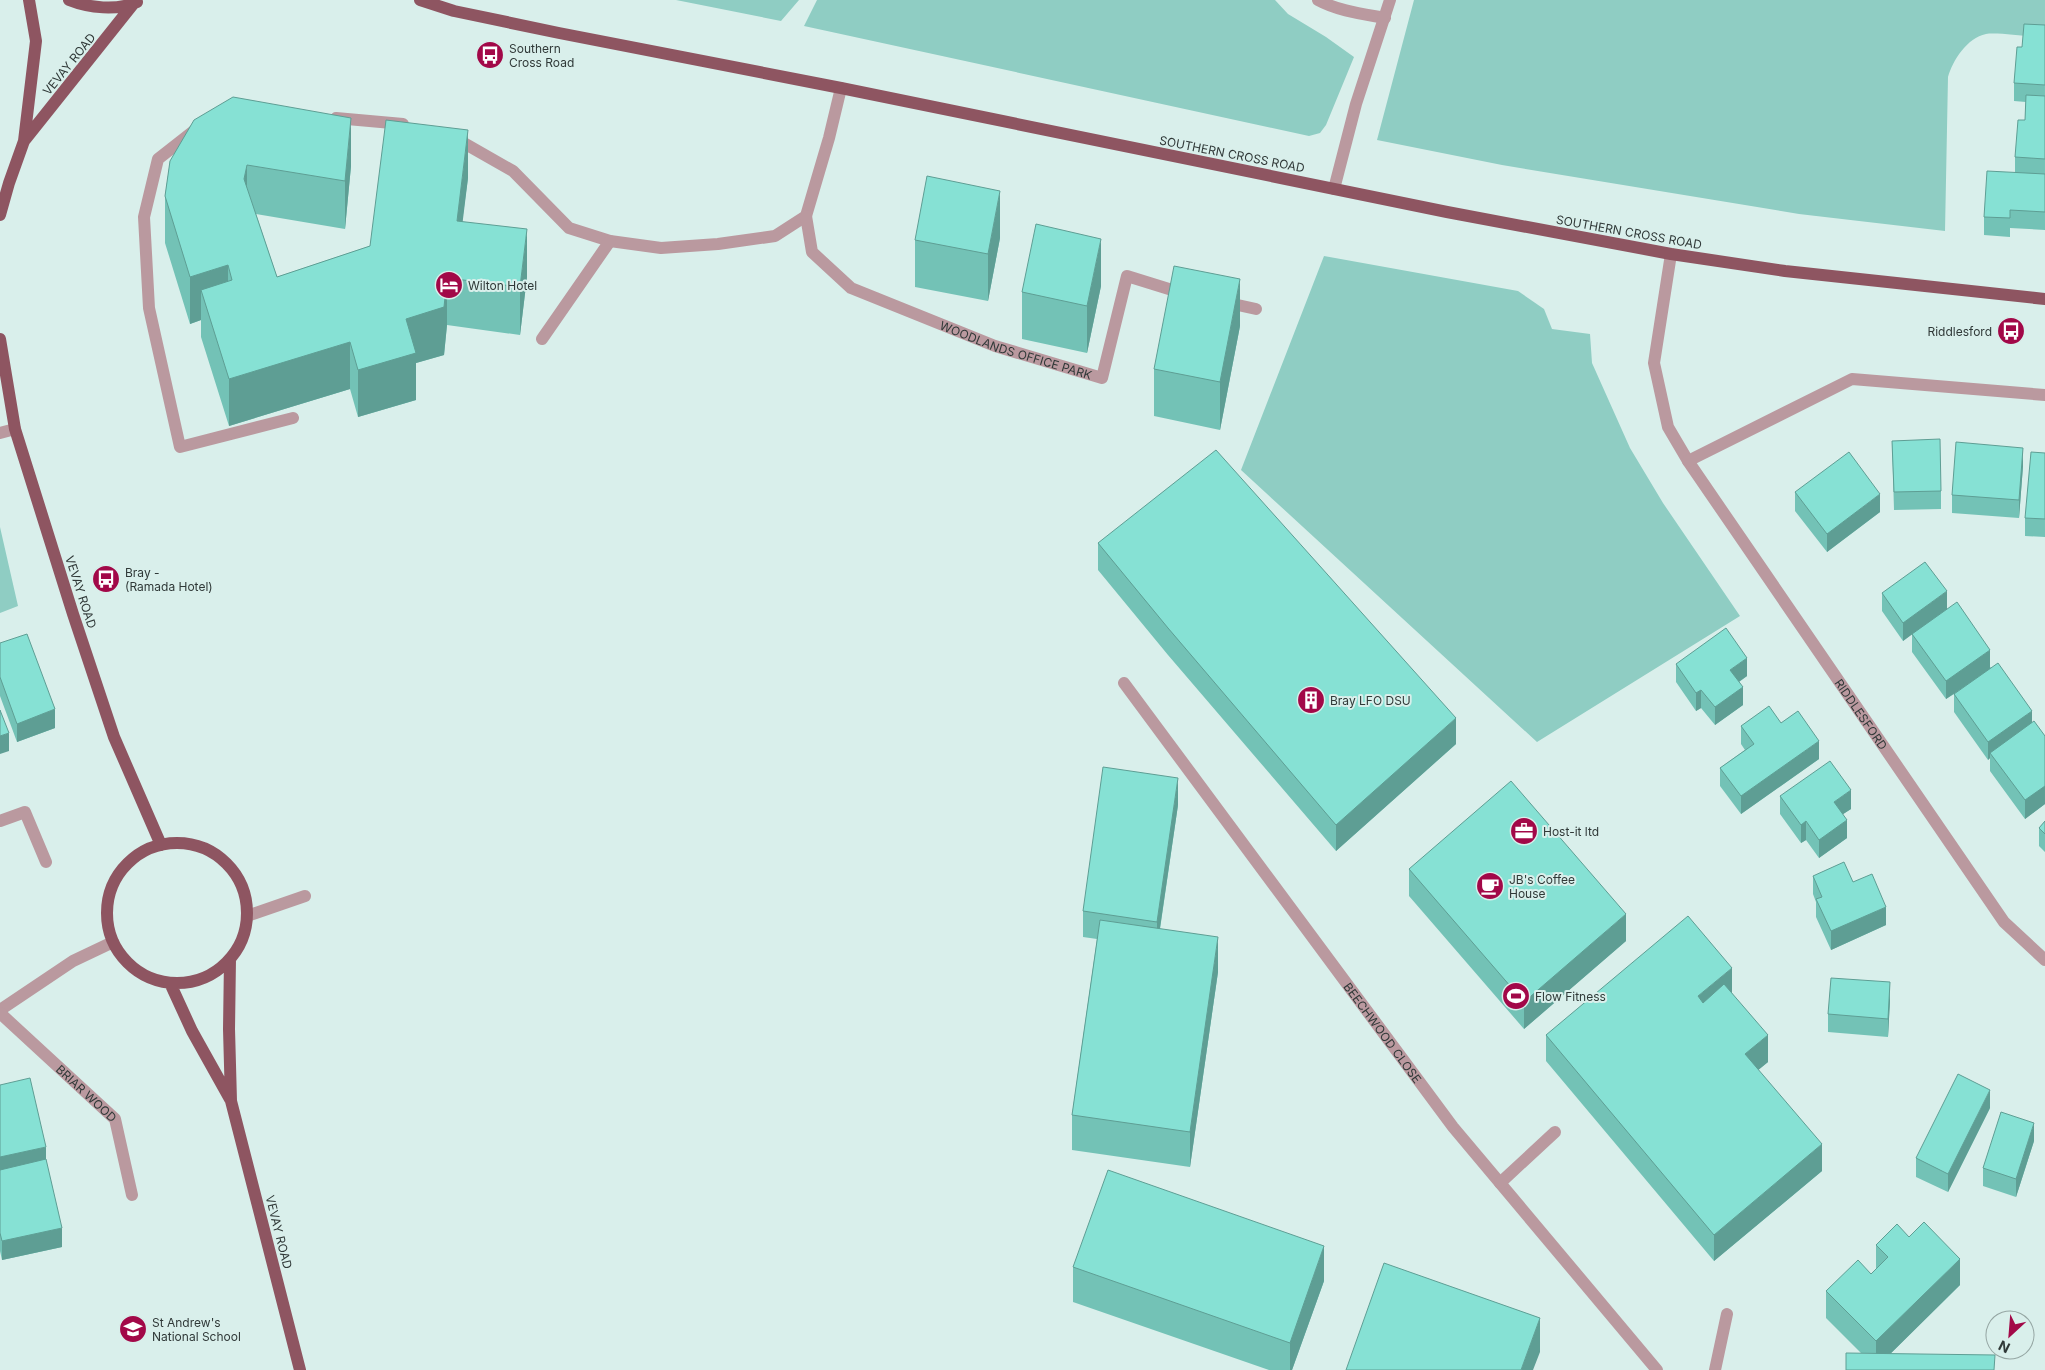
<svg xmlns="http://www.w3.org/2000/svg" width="2045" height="1370" font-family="Inter,sans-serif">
<rect width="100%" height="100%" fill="#d9efeb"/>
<path fill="#8fcdc3" d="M676 0H799L781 21Z
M817 0H1275L1288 14 1326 37 1354 57 1326 125 1320 133 1309 136 804 26Z
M1414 0H2045V38C2032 37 1997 32 1986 34 1967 38 1953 60 1948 77L1945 231 1799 214 1502 165 1377 140Z
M1324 256 1518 291 1544 309 1552 329 1590 334 1592 363 1630 448 1663 503 1740 616 1537 742 1241 470Z
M0 527 18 606 0 613Z"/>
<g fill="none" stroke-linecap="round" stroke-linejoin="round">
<g stroke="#ba999f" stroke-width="12">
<path d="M1318 0C1338 11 1363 14 1385 18"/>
<path d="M336 118 403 124"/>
<path d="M195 130 158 159 144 217 149 308 180 447 293 418"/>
<path d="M455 138 513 171 569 228 610 241 661 248 718 244 775 236 806 216 829 138 841 88"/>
<path d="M1334 189 1356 104 1390 0"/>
<path id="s1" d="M806 216 812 252 851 288 995 346 1102 378 1127 276 1185 294"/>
<path id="s2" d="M1671 254 1654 363 1668 427 1688 461 2004 922 2045 960"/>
<path d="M1224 302 1256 309"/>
<path d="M542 339 610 241"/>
<path d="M0 433 15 429"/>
<path d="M1688 461 1852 379 2045 395"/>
<path id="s3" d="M1124 683 1453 1127 1657 1370"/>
<path d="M0 821 25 812 46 862"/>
<path d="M247 916 305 896"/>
<path d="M0 1010 73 961 113 942"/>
<path id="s4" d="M0 1013 115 1119 132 1195"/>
<path d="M1500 1183 1555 1132"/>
<path d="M1715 1370 1727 1314"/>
</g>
<path stroke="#8e5561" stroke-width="12" d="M69 0C89 8 117 11 137 2
M420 0 454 11 559 33 841 88 1447 212 1671 254 1785 271 2045 299
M24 141 134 3
M0 215 9 183 24 141 36 41 29 0
M0 339 15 429 73 614 114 737 161 845
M107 913a70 70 0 1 1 140 0a70 70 0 1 1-140 0Z
M230 959 229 1029 231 1101 300 1370
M170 983 192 1031 230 1099"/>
</g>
<path fill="#73c2b6" d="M2045 25V230L2010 228V237L1984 235V217L2015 173V157L2025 120 2026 102 2014 101V83L2022 47Z
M170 161 351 166 345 229 256 214 277 277 370 246 468 178 462 222 527 277 520 335 447 325 444 355 416 363V400L358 417 350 389 229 426 201 337V320L190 324 165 243V196Z
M1000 238 988 301 915 287V240Z
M1101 286 1087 353 1022 339V292Z
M1240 326 1220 430 1154 416V369Z
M1892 441 1941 491V509L1894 510Z
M2045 453V537L2025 536V518Z
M2023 466 2019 518 1952 513V495Z
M1795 492 1880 512 1827 552 1795 511Z
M1098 543 1456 744 1336 851 1168 655 1098 570Z
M1882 593 1947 609 2032 723 2045 736V804L2025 819 1990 771V758L1988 760 1954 712V694L1946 699 1912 652V634L1903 641 1882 611Z
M0 643 55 728 17 742 0 696Z
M1676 664 1747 676 1739 682 1743 705 1715 725 1701 708 1696 711 1676 682Z
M1741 726 1819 759 1741 814 1720 786V768L1745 750 1741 744Z
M1780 796 1851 809 1843 814 1847 838 1819 858 1806 840 1801 843 1780 814Z
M1178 805 1160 929 1218 972 1190 1167 1072 1150V1115L1097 939 1083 937V911Z
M2045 821V852L2039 846V828Z
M1409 869 1626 941 1524 1029 1409 896Z
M1813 876 1853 882 1886 925 1831 950 1816 917V902L1813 894Z
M1732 993 1768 1062 1758 1070 1822 1171 1714 1261 1546 1061V1035Z
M1890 1000 1888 1037 1828 1032V1014Z
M0 1085 46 1159 62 1247 2 1260 0 1251Z
M1990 1108 1948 1192 1916 1177V1158Z
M2034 1141 2016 1197 1983 1186V1168Z
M1909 1237 1960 1285 1890 1354 1861 1353 1826 1318V1291L1871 1274 1876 1269V1245Z
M1073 1267 1324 1281 1292 1370H1269L1073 1302Z"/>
<path fill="#5e9e94" d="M351 118V166L345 229V181Z
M468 130V178L457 268V221Z
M247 165V212L244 179Z
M1000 191V238L988 301V254Z
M527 229V277L520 335V287Z
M1101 239V286L1087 353V306Z
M228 265V312L201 290V320L190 324V277Z
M447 278V325L444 355 416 363V400L358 417V370L406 319Z
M1240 279V326L1220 430V382Z
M350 342V389L229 426V379Z
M2023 448V466L2019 518V500Z
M1880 494V512L1827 552V534Z
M1947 591V609L1903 641V623Z
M1990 650V669L1946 699V681Z
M1747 658V676L1730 688V670Z
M1743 687V705L1715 725V707Z
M1701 690V708L1696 711V693Z
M55 709V728L17 742V724Z
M2032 711V729L1990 753V758L1988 760V742Z
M1456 718V744L1336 851V825Z
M9 733V751L0 754V736Z
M1819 741V759L1741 814V796Z
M1178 778V805L1157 948V922Z
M2045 786V804L2025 819V800Z
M1851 790V809L1834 820V802Z
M1847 820V838L1819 858V840Z
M1806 821V840L1801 843V825Z
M1886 907V925L1831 950V931Z
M1626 914V941L1524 1029V1002Z
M1218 937V972L1190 1167V1132Z
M1732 968V995L1698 1023V996Z
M1890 982V1000L1888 1037V1019Z
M1768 1035V1062L1745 1081V1054Z
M1990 1090V1108L1948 1192V1174Z
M2034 1123V1141L2016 1197V1179Z
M1822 1144V1171L1714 1261V1235Z
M46 1147V1165L0 1176V1157Z
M62 1228V1247L2 1260V1241Z
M1324 1246V1281L1292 1370H1290V1343Z
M1960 1259V1285L1876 1368V1341Z
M1540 1318V1352L1533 1370H1521Z"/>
<path fill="#86e1d4" stroke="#5e9e94" d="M2024 24 2045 25V85L2014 83 2017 47H2022Z
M2026 95 2045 96V159L2015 157 2018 120H2025Z
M233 97 351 118 345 181 247 165 244 179 277 277 370 246 386 120 468 130 457 221 527 229 520 287 447 278 444 307 406 319 416 353 358 370 350 342 229 379 201 290 232 280 228 265 190 277 165 196 170 161 194 120Z
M1987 171 2045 174V212L2010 210V218L1984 217Z
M927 176 1000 191 988 254 915 240Z
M1036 224 1101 239 1087 306 1022 292Z
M1174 266 1240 279 1220 382 1154 369Z
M1940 439 1941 491 1894 492 1892 441Z
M1956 442 2023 448 2019 500 1952 495Z
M1216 450 1456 718 1336 825 1168 628 1098 543Z
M1849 452 1880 494 1827 534 1795 492Z
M2031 452 2045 453V519L2025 518Z
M1925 562 1947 591 1903 623 1882 593Z
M1957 602 1990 650 1946 681 1912 634Z
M1726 628 1747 658 1730 670 1743 687 1715 707 1701 690 1696 693 1676 664Z
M27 634 55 709 17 724 0 677V643Z
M1998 663 2032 711 1988 742 1954 694Z
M1769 706 1781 723 1798 711 1819 741 1741 796 1720 768 1754 744 1741 726Z
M0 710 9 733 0 736Z
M2034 721 2045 736V786L2025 800 1990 753Z
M1830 761 1851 790 1834 802 1847 820 1819 840 1806 821 1801 825 1780 796Z
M1103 767 1178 778 1157 922 1083 911Z
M1511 781 1626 914 1524 1002 1409 869Z
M2045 821V834L2039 828Z
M1844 862 1853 882 1872 874 1886 907 1831 931 1816 899 1822 897 1813 876Z
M1688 916 1732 968 1698 996 1703 1003 1724 984 1768 1035 1745 1054 1822 1144 1714 1235 1546 1035Z
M1100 920 1218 937 1190 1132 1072 1115Z
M1831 978 1890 982 1888 1019 1828 1014Z
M1958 1074 1990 1090 1948 1174 1916 1158Z
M30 1078 46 1147 0 1157V1085Z
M2001 1112 2034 1123 2016 1179 1983 1168Z
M46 1159 62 1228 2 1241 0 1233V1170Z
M1108 1170 1324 1246 1290 1343 1073 1267Z
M1924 1222 1960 1259 1876 1341 1826 1291 1858 1260 1871 1274 1888 1257 1876 1245 1897 1224 1909 1237Z
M1384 1263 1540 1318 1521 1370H1346Z
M1846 1353 1995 1355 1994 1370H1846Z"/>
<defs>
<g id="bus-disc" transform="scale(1.4375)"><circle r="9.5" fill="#a20848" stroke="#d9efeb"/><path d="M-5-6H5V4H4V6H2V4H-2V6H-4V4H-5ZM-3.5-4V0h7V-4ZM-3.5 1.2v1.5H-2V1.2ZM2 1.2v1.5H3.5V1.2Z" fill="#fff"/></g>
<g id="hotel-disc" transform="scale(1.4375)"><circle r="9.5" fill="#a20848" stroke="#d9efeb"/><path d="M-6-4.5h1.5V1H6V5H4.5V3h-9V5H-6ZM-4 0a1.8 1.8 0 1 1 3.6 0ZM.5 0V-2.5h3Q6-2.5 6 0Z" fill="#fff"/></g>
<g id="building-disc" transform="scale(1.4375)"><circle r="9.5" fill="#a20848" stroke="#d9efeb"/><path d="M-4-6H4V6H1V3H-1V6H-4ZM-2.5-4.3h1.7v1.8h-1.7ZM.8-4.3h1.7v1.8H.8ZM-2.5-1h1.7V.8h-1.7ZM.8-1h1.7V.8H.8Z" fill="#fff"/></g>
<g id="office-disc" transform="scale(1.4375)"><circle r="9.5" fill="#a20848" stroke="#d9efeb"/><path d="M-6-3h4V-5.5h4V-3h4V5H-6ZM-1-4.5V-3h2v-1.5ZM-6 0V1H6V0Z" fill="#fff"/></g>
<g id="cafe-disc" transform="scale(1.4375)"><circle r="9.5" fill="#a20848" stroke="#d9efeb"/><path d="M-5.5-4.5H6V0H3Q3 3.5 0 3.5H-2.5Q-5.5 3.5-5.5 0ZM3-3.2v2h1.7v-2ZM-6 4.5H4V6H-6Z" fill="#fff"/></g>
<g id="stadium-disc" transform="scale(1.4375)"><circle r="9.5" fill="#a20848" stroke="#d9efeb"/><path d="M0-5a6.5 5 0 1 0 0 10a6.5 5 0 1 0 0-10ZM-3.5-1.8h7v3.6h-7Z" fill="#fff"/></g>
<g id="school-disc" transform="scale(1.4375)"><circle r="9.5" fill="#a20848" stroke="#d9efeb"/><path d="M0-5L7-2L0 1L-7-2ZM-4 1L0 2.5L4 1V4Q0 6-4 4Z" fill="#fff"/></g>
</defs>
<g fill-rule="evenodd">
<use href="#bus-disc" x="490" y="55"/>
<use href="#hotel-disc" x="449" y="285"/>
<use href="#bus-disc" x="2011" y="331"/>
<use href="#bus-disc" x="106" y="579"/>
<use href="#building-disc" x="1311" y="700"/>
<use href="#office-disc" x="1524" y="831"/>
<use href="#cafe-disc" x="1490" y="886"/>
<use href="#stadium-disc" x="1516" y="996"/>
<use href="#school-disc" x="133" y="1329"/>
</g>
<g text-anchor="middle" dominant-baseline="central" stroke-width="4" stroke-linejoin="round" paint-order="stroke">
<g font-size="12" fill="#303938" stroke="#d9efeb" text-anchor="start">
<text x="509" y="48">Southern<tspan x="509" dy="14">Cross Road</tspan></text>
<text x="468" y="285">Wilton Hotel</text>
<text x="1992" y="331" text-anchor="end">Riddlesford</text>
<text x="125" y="572">Bray -<tspan x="125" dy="14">(Ramada Hotel)</tspan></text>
<text x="1330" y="700">Bray LFO DSU</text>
<text x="1543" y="831">Host-it ltd</text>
<text x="1509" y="879">JB's Coffee<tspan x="1509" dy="14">House</tspan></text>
<text x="1535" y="996">Flow Fitness</text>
<text x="152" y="1322">St Andrew's<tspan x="152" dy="14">National School</tspan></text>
</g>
<g font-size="12" fill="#303938" stroke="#d9efeb">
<text transform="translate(69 64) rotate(-51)">VEVAY ROAD</text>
<text transform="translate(1232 154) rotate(11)">SOUTHERN CROSS ROAD</text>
<text transform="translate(1629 232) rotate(10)">SOUTHERN CROSS ROAD</text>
<text stroke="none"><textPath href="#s1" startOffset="266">WOODLANDS OFFICE PARK</textPath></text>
<text transform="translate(81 592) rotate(72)">VEVAY ROAD</text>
<text stroke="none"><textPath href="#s2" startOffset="522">RIDDLESFORD</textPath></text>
<text stroke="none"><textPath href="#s3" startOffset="435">BEECHWOOD CLOSE</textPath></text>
<text stroke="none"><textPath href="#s4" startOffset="118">BRIAR WOOD</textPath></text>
<text transform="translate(279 1232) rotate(76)">VEVAY ROAD</text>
</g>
</g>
<g transform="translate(2010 1335) rotate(206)"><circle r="24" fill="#d9efeb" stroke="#95a6a3"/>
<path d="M0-4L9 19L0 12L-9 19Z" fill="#a20848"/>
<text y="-8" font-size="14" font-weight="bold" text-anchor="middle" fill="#303938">N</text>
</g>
</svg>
